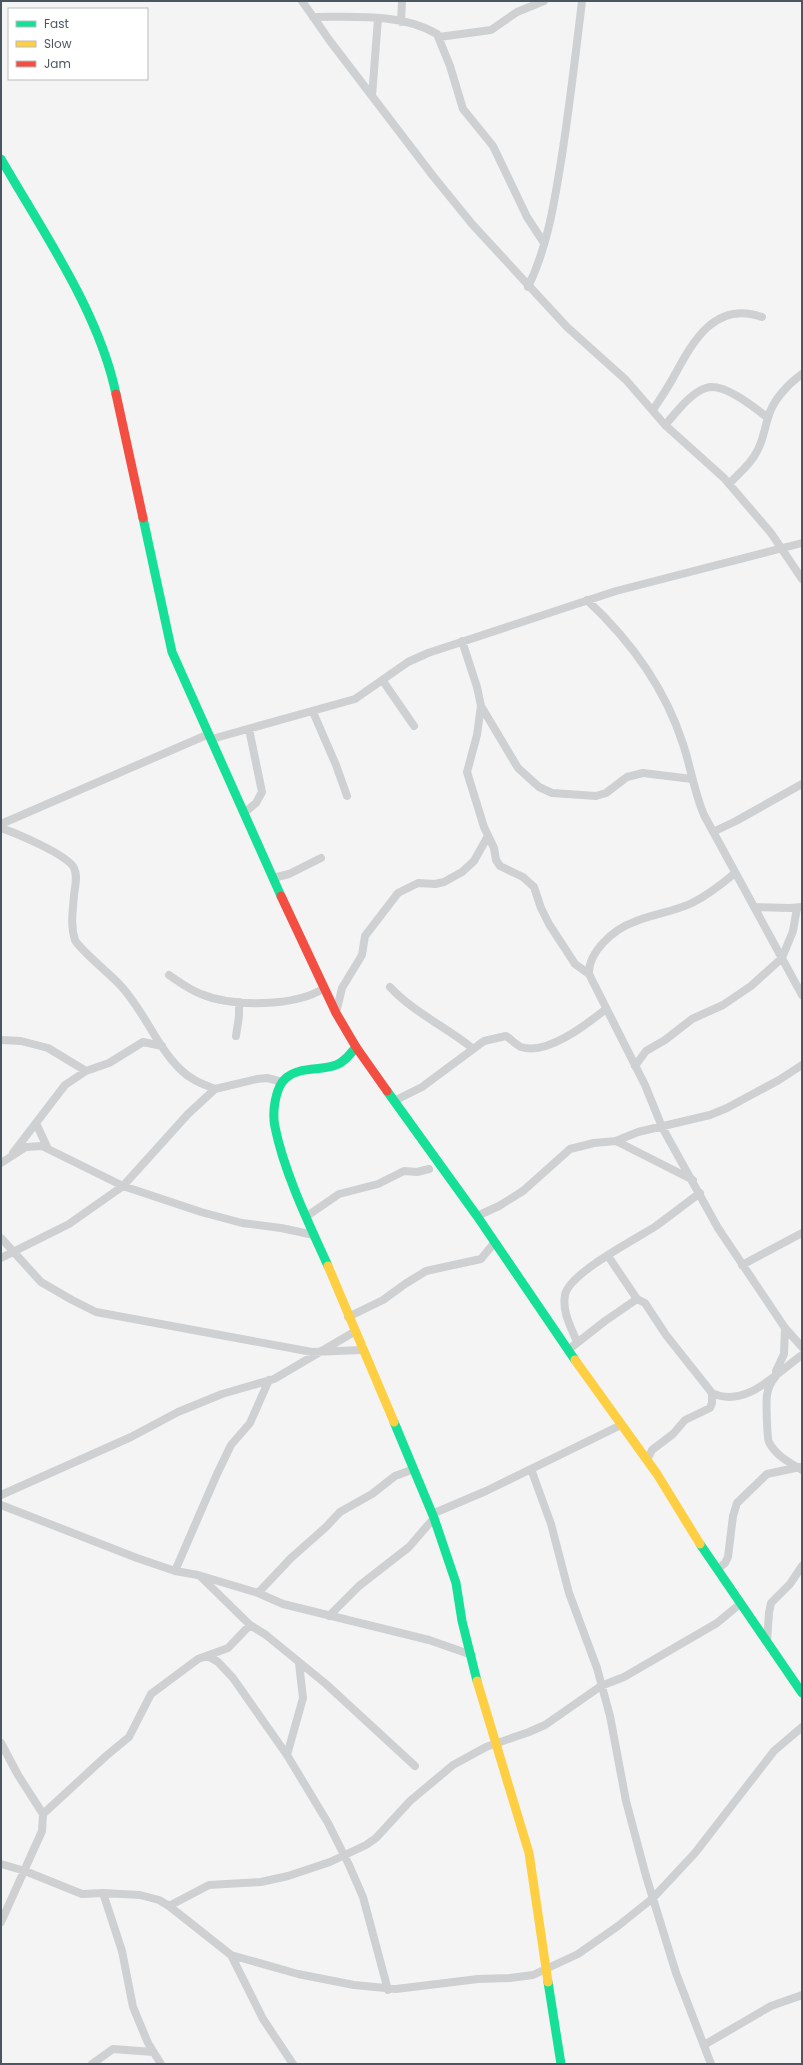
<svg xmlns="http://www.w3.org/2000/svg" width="803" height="2065" font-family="Poppins,sans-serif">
<rect width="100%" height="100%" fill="#f4f4f4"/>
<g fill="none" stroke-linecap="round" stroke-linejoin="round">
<path stroke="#ced0d2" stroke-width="8" d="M302 1 330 41 433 176 472 224 567 327 626 380 665 425 724 478 771 533 802 579
M313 17C353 17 402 13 437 34L450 66 463 109 493 146 527 217 544 243
M401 22 402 1
M439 37 491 30 517 12 544 1
M372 96 378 19
M528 287C548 246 555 199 562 155 570 103 576 52 582 1
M653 410C660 399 667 389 673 378 692 343 714 300 762 317
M665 425C676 413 690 393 706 388 723 382 754 407 768 418
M729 484C738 474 750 465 756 453 763 442 764 430 768 418 772 401 788 384 802 374
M587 600C630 640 665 688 683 744 691 768 694 792 704 815L802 995
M462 641 477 687 481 706 477 735 467 772 484 827 494 848 496 860 500 866 523 877 534 887 541 908 549 924 575 964 589 974
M383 681 414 726
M481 706 518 768 539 787 552 793 596 796 606 793 627 777 643 773 692 779
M313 712 336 765 347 796
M212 739 355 699 408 662 428 653 616 591 802 543
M244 813 256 803 262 792 249 729
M1 824 209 734
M1 828C16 833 68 855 74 868 78 876 75 886 74 895 73 910 70 925 75 940 78 948 111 975 120 985 144 1010 156 1046 181 1070 191 1080 203 1084 215 1089
M713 832 736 821 802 784
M735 873C722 884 708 895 692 903 673 912 653 914 634 922 614 929 588 952 589 974L645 1085 662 1127 718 1228 785 1328 802 1347
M273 878 289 874 321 858
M754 907 790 908 801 907
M169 975C179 982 190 990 201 994 232 1007 296 1007 324 988
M390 987C413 1012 446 1027 472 1048
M336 1013 342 988 362 955 365 936 398 893 418 883 435 884 444 882 462 872 474 861 488 836
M236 1036 239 1016V1002
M1 1040 21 1041 48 1048 86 1071
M635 1066 646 1051 665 1040 692 1019 723 1005 751 986 782 958 793 931 797 908
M394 1101 422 1087 484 1041 506 1036C511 1039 516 1045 521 1047 547 1056 587 1024 606 1009
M36 1123 47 1147
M616 1141 693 1180
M13 1153 65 1085 86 1071 109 1063 143 1042 162 1046
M1 1163 26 1147 42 1146 123 1186 201 1212 242 1223 281 1228 314 1235
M307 1216 339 1194 378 1184 404 1171 417 1172 429 1169
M477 1216 499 1206 523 1191 570 1149 594 1143 616 1141 638 1132 710 1115 727 1108 779 1080 802 1065
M1 1238 41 1282 72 1300 96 1312 312 1352 363 1350
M608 1256 637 1299
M1 1258 69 1224 123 1186 188 1114 215 1089 257 1079 267 1078 283 1082
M742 1265 802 1233
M348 1317 383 1300 405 1284 426 1271 481 1259 495 1242
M785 1328 784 1354 776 1371V1376C771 1382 768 1387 767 1395 766 1402 767 1438 769 1442 775 1455 790 1463 802 1470
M577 1342C571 1327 562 1312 565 1295 569 1273 636 1239 656 1226 671 1215 685 1204 700 1193
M568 1350 605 1321 637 1299 645 1303 666 1335 712 1393C746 1409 776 1373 802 1355
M647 1460 652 1450 673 1434 685 1420 710 1408 712 1403V1393
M531 1469 551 1524 569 1593 597 1668 610 1716 626 1801 646 1876 676 1973 711 2064
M1 1495 131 1437 178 1412 222 1394 274 1379 354 1332
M1 1505 137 1558 175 1571 198 1575 258 1593 283 1604 429 1640 472 1655
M432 1514 486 1491 621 1425
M718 1569 725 1563 728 1557 733 1516 737 1503 767 1474 800 1467
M175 1571 217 1474 231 1445 250 1423 269 1380
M200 1576 250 1625 266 1635 326 1684 415 1766
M258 1593 291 1558 326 1527 340 1512 372 1494 395 1476 414 1469
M329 1616 359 1586 409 1547 434 1518
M767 1642 769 1613 771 1603 790 1584 802 1566
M208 1656 218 1662 233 1678 287 1755 328 1823 349 1865 363 1897 388 1990
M1 1743 18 1775 43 1814
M287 1755 303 1698 299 1663
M1 1864 25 1871 82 1894 103 1893 140 1895 159 1900 169 1906 231 1955 298 1974 354 1985 396 1989 478 1979 510 1978 533 1975 578 1954 618 1926 653 1898 695 1853 774 1751 802 1727
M103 1893 122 1951 133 2007 148 2043 161 2064
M169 1906 209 1885 261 1882 288 1876 330 1862 366 1845 376 1838 410 1801 453 1765 486 1747 529 1732 545 1725 601 1686 624 1677 717 1623 741 1603
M1 1922 42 1831 43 1814 106 1756 129 1737 151 1694 198 1659 228 1648 250 1625
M231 1955 263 2019 293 2064
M704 2045 771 2006 802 1995
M92 2064 113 2049 153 2052"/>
<path stroke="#16e098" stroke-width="9" d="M1 159C43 232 99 312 116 394
M143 518 172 652 281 896
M387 1091 477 1216 575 1360
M328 1266C309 1224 284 1172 275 1127 272 1113 275 1087 286 1078 300 1066 320 1071 336 1065 345 1062 350 1054 356 1047
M394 1422 434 1518 456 1583 462 1621 477 1681
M700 1544 802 1693
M548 1982 561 2064"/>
<path stroke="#ffcf43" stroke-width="9" d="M328 1266 394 1422
M575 1360 657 1474 700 1544
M477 1681 529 1853 548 1982"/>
<path stroke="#f24e42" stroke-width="9" d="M116 394 143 518
M281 896 336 1013 356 1047 387 1091"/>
</g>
<rect width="803" height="2065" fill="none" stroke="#4a5661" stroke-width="4"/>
<rect x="8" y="8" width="140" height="72" fill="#ffffff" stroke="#b7bbc0"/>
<rect x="16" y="21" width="20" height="6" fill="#16e098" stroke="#b7bbc0"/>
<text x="44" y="28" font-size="12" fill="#4a5661">Fast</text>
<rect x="16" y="41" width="20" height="6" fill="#ffcf43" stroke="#b7bbc0"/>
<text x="44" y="48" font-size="12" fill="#4a5661">Slow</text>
<rect x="16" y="61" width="20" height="6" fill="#f24e42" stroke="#b7bbc0"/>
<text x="44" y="68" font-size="12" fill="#4a5661">Jam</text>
</svg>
